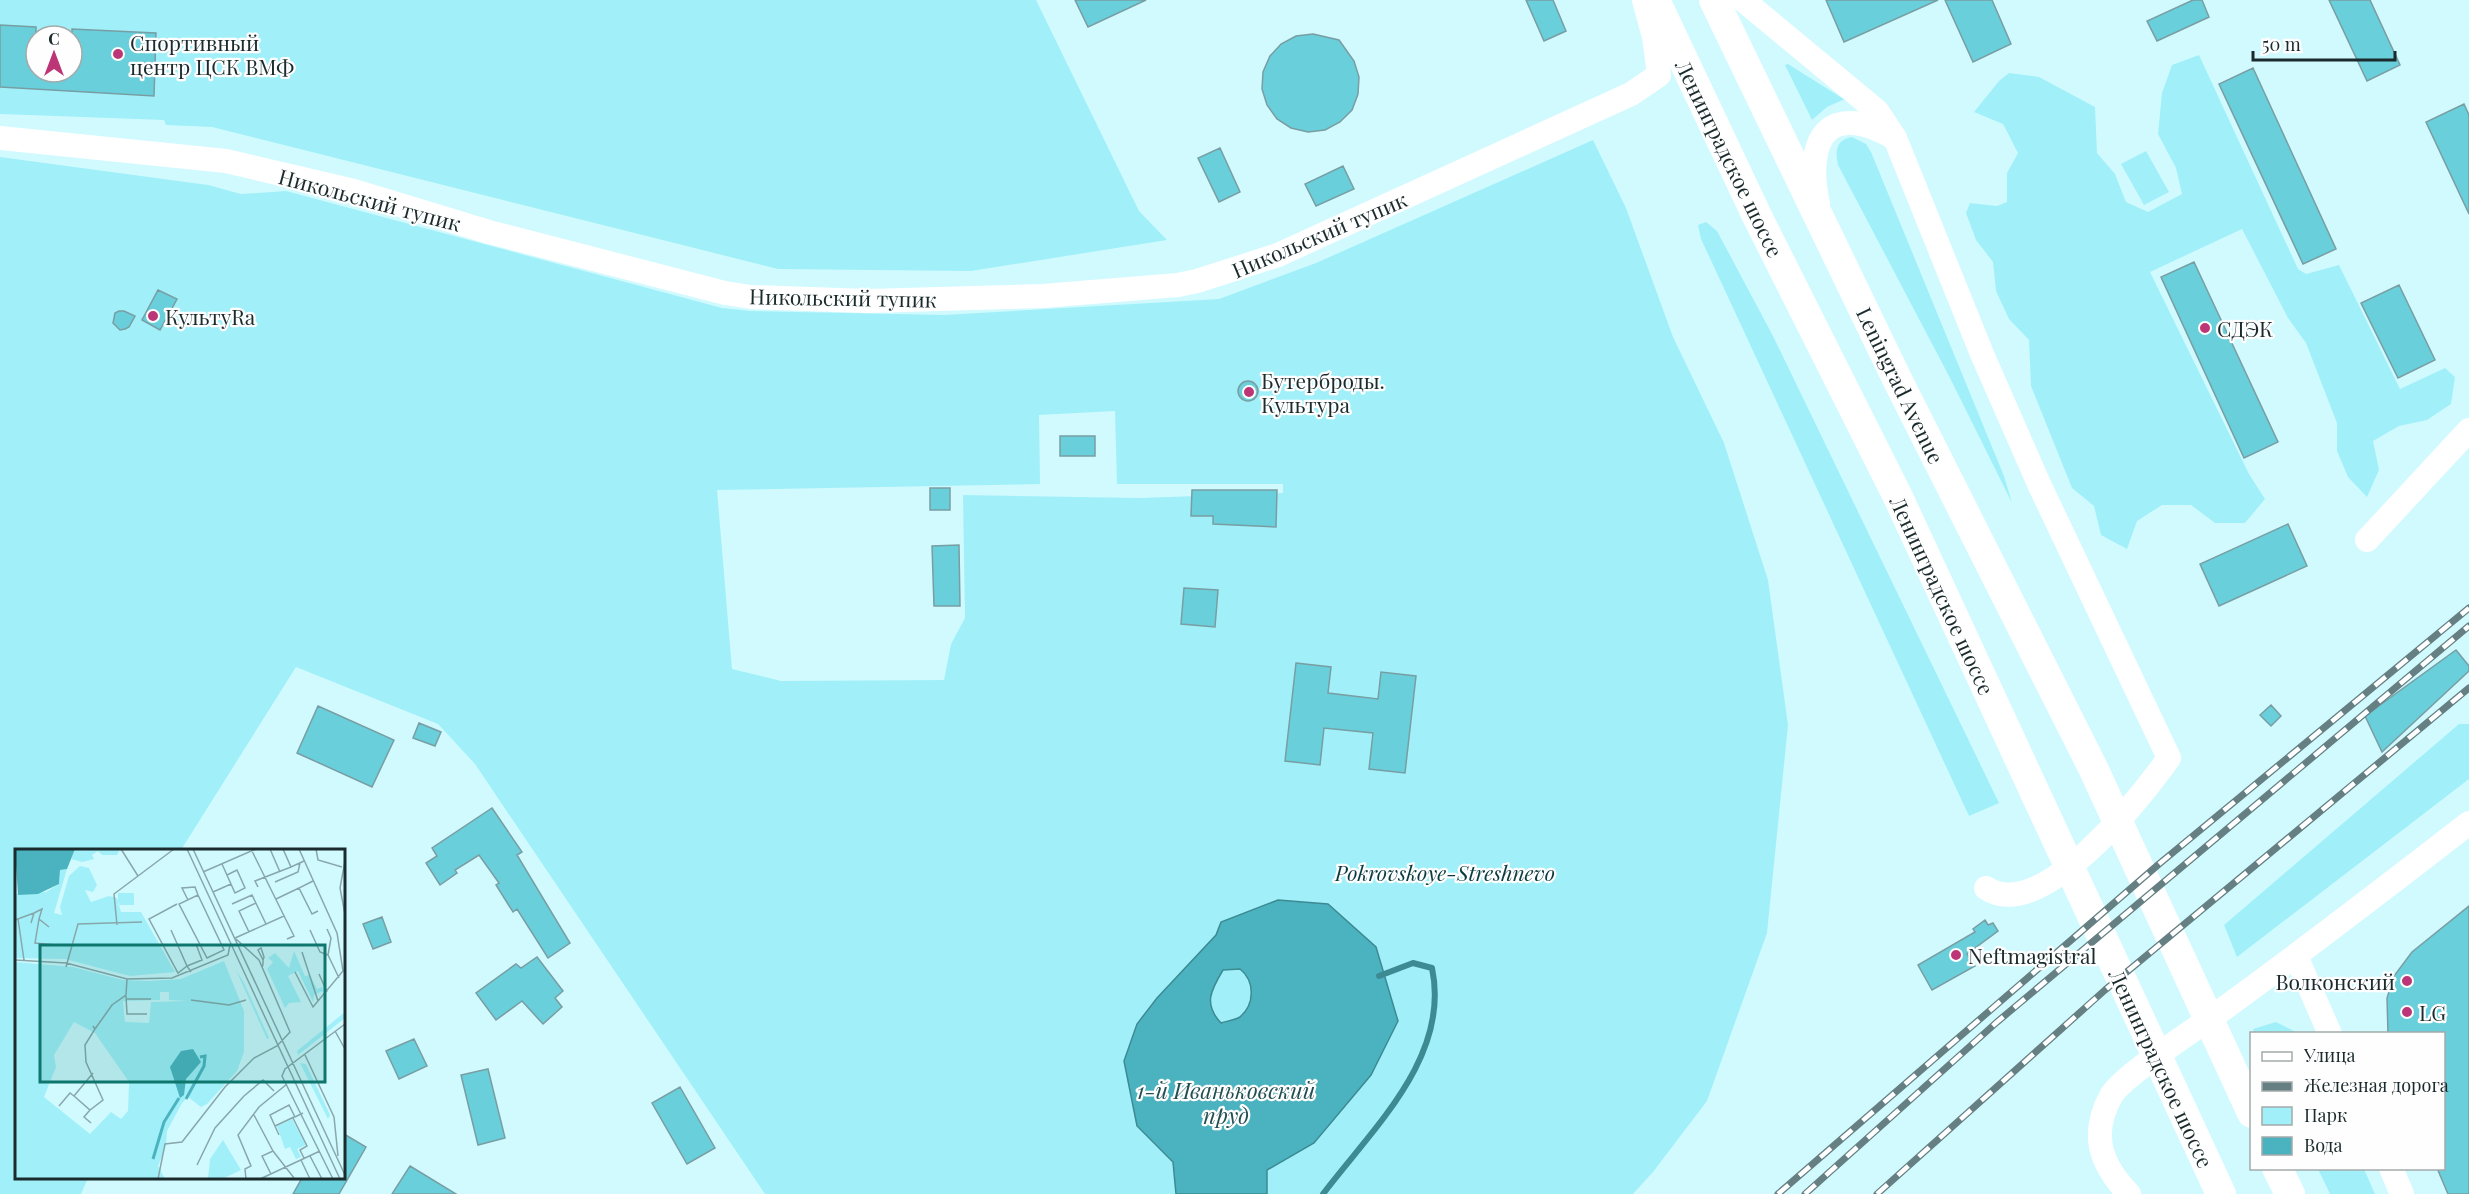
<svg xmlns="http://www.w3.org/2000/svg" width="2469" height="1194" font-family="'Playfair Display',serif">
<rect width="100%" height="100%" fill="#d1faff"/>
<path fill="#a1f0f9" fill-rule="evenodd" d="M0 0H1036L1139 211 1167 240 971 271 778 269 212 127 166 125 164 120 0 114ZM36 36H72V72H36Z
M2199 55 2298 269 2306 274 2339 265 2400 389 2445 368 2455 377 2451 404 2427 420 2399 426 2373 441 2379 470 2367 497 2348 477 2337 451V423L2306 343 2288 318 2242 229 2150 272 2249 474 2265 499 2245 523H2215L2191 505H2162L2137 521 2127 549 2101 535 2094 506 2072 488 2031 386 2029 340 2009 319 1996 291 1993 262 1976 240 1966 213 1970 203 1997 206 2007 202V173L2018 153 2003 124 1974 112 1999 81 2009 73 2039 77 2095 107 2097 153 2115 174 2126 202 2148 212 2182 194 2176 168 2158 134 2162 93 2172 65Z
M1788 64 1842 98 1845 99 1827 107 1812 120 1785 65Z
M1852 137 1866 144 1871 152 2004 476 2012 503 1950 378 1838 165C1835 150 1836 140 1852 137Z
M1593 140 1626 208 1673 337 1724 443 1768 580 1788 725 1767 933 1707 1101 1653 1172 1633 1194H765L475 764 438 724 296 667 181 850H16V1178H88L81 1194H0V157L208 185 241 194 286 191 722 308 751 311 944 315 1219 299 1316 263ZM1115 411 1117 484H1283V493L1139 498 963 495 965 618 951 644 944 680 781 681 732 669 717 490 1040 484 1039 415Z
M2146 151 2169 192 2144 205 2121 164Z
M1706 222 1717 231 1773 336 1999 803 1969 816 1701 239 1698 225Z
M2459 724H2469V779L2237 957 2224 925Z
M2276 1022 2298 1033H2254L2253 1029Z
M2318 1169H2364L2375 1194H2330Z"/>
<path fill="#4bb3bf" stroke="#3d8a93" stroke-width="1.5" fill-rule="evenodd" d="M1278 900 1328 904 1376 947 1398 1021 1371 1075 1314 1143 1267 1170V1194H1176L1173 1162 1137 1126 1124 1061 1137 1024 1157 998 1216 935 1221 922ZM1240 969C1255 981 1255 1004 1240 1017 1235 1020 1227 1021 1221 1023 1203 1004 1211 990 1223 970Z"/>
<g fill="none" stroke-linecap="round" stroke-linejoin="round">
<path stroke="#3d8a93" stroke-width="6" d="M1323 1194C1372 1129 1451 1057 1432 968L1413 963 1379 976"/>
</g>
<path fill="#69cfdb" stroke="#789ea3" stroke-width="1.5" d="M1075 0H1146L1088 27Z
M1526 0H1553L1566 31 1544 41Z
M1826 0H1938L1844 42Z
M1945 0H1992L2011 44 1973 62Z
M2193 0H2202L2209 17 2157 41 2147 21Z
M2329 0H2370L2400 65 2367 81Z
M0 25 36 27V72H72V29L156 33 154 96 0 87Z
M1313 34 1339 40 1354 61 1359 77 1358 94 1352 110 1340 122 1325 130 1308 132 1291 128 1277 119 1267 105 1262 89 1263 72 1270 56 1281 44 1296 36Z
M2253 68 2336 249 2303 264 2219 84Z
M2464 104 2469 115V214L2426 122Z
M1220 148 1240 192 1219 202 1198 158Z
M1343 166 1354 189 1316 206 1305 184Z
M2194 262 2278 442 2244 458 2161 277Z
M2399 285 2435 360 2398 378 2361 303Z
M158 290 177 299 160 330 142 320Z
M119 311H124L135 316 129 327 125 329 120 330 113 323 115 313Z
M1238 391a10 10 0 1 1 20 0a10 10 0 1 1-20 0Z
M1060 436H1095V456H1060Z
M930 488H950V510H930Z
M1192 490H1277L1276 527 1213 524V516H1191Z
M2288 524 2307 566 2219 606 2200 564Z
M959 545 960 606H934L932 546Z
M1184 588 1218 590 1215 627 1181 624Z
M2456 650 2469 666V671L2382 752 2365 716Z
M1296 663 1331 667 1328 693 1378 699 1381 672 1416 676 1405 773 1369 769 1373 733 1324 728 1320 765 1285 761Z
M2271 705 2281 716 2271 726 2260 715Z
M318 706 394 740 372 787 297 753Z
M419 723 441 732 435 746 413 738Z
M492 808 522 852 517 855 570 943 548 958 517 909 513 912 496 885 499 883 479 855 455 870 457 873 440 885 426 863 437 856 432 848Z
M2469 906V1194H2448L2437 1168H2444V1034H2388L2387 998 2394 976 2412 952Z
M382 917 391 942 373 949 363 924Z
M1985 920 1988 925 1993 923 1998 931 1967 954 1975 966 1932 990 1918 965 1975 932 1973 929Z
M537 957 563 991 555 998 562 1007 543 1024 522 1001 496 1020 476 993 516 964 521 968Z
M414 1039 427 1066 399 1079 386 1051Z
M488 1069 505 1138 478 1145 461 1075Z
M680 1087 715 1148 687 1164 652 1103Z
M344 1134 366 1147 339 1194H293L302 1178H344Z
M410 1166 456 1194H392Z"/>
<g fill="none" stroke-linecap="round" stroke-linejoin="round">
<path stroke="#fff" stroke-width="24" d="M1743 0 1877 111 1895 138 1982 354 2039 484 2169 758C2141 797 2041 925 1986 888
M0 138 226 161 354 191 489 232 725 293 751 297 868 301 1043 296 1178 285 1197 281 1278 255 1631 94 1659 75 1654 37 1644 0
M1818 204C1812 176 1808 122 1851 123 1866 123 1881 131 1895 138
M2367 540 2469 430
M2296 956 2330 1034
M2391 1168 2402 1194
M2129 1194C2100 1164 2090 1134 2111 1096 2121 1077 2194 1030 2215 1015 2301 953 2385 888 2469 823"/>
<path stroke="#fff" stroke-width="30" d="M1655 0 1757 216 1898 497 2221 1194
M1714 0 1897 379 2093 768 2252 1113
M2277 1168 2290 1194"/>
<g stroke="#657f82" stroke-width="7">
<path id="rail" d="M1778 1194 2159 864 2469 608
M1805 1194 1997 1022 2469 626
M1877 1194 2105 990 2469 688"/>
</g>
<use href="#rail" stroke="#fefefe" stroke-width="4.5" stroke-dasharray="14" stroke-linecap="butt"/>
</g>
<g fill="#bc3677" stroke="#fefefe" stroke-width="2">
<circle cx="118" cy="54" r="6"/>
<circle cx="153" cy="316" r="6"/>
<circle cx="2205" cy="328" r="6"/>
<circle cx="1249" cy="392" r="6"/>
<circle cx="1956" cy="955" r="6"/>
<circle cx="2407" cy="981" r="6"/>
<circle cx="2407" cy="1012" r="6"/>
</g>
<g text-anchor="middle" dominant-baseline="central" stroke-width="4.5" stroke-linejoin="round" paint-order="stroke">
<g font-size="21" fill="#1b2b2d" stroke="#fefefe" text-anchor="start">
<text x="130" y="42">Спортивный<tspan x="130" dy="24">центр ЦСК ВМФ</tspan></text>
<text x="165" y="316">КультуRа</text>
<text x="2217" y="328">СДЭК</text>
<text x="1261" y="380">Бутерброды.<tspan x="1261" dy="24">Культура</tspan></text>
<text x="1968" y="955">Neftmagistral</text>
<text x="2395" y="981" text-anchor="end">Волконский</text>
<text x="2419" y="1012">LG</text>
</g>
<g font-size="21" fill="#1b2b2d" stroke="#fefefe">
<text transform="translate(1730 158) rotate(64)">Ленинградское шоссе</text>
<text transform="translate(370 199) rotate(15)">Никольский тупик</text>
<text transform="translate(1319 234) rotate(-23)">Никольский тупик</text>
<text transform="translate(843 297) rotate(1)">Никольский тупик</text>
<text transform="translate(1901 385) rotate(64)">Leningrad Avenue</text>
<text transform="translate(1943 595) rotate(65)">Ленинградское шоссе</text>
<text transform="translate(2162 1068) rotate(65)">Ленинградское шоссе</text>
</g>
<g font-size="21" font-style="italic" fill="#093b40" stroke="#fefefe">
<text x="1445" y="872">Pokrovskoye-Streshnevo</text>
</g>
<g font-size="22" font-style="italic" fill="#214f54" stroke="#fefefe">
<text x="1226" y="1090">1-й Иваньковский<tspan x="1226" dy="25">пруд</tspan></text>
</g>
</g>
<g transform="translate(15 849)">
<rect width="330" height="330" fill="#d1faff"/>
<path d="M60 0H105L102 6H87L83 2 77 6 79 10 67 13 56 10ZM65 17 74 19 82 36 78 43 70 41 76 53 94 47 102 49 106 63H126L160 123 115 127 50 110 0 109V45L31 43 44 35 45 21 52 20 39 64 47 66 45 58 54 27ZM103 44H119V56H103ZM279 102 290 127 295 126 302 140 307 138 308 142 299 146 298 153 283 122 273 127 286 153 274 154 270 159 252 120 258 113 253 109 260 104 274 119ZM209 112 229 162V203L222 222 192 255 186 258 173 248 167 254 152 282 151 297 143 317 150 330H0V113L58 118 108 131 134 132 166 130ZM145 143H154V151L173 152 136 153 134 174 110 173 108 152 145 151ZM59 173 80 184 114 233 113 262 106 270 96 263 75 285 29 248 41 218 39 206ZM221 121 229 134 254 189 252 190ZM330 163V169L283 206 282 202ZM285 214 291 215 315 266 313 270ZM277 270 291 296 282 300 286 308 281 310 275 298 270 300 262 277ZM208 291 226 321 207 330H193L195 310Z" fill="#a1f0f9" fill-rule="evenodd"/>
<path d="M0 0H60L52 20 45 21 44 35 23 45 3 46ZM178 200 186 213 171 230 169 246 165 249 155 218 166 202Z" fill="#4bb3bf"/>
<path fill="none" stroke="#4bb3bf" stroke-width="3" d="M171 250 189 217 190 207 185 208M138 310 149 273 164 249"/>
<path fill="none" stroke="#88a7ab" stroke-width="1.5" d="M106 0 123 27M172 0 325 330M178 0 330 326M236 0 279 87 272 90M255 0 265 23M268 0 276 18 289 12M301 0 303 11 327 18M330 12 325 39 330 65M207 15 220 44 230 39 222 21 212 26M188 23 241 0M298 32 284 39 297 65 303 62M260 33 283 23 285 14M243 38 240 32 276 18M198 43 216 35M183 46 209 101 192 109 164 55ZM261 50 284 39M173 51 167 39 180 38 183 46M162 55 134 70 163 124 172 117 176 123M217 55 237 46 251 75M19 64 27 60 24 70 34 78M3 70 9 111M24 70 20 94 41 96M0 71 19 64 16 74M102 76 99 45 159 0M312 80 316 89 313 106 324 129M156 81 172 117 187 111 181 95M295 81 305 103 313 106M234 83 224 62 241 54M287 103 303 152M0 111 51 114 112 130 157 129 213 106 215 96M51 118 63 75 127 73M247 119 248 115V111L249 108 246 99 243 101 248 111M280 123 298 158 328 122 322 84 284 0M304 125 312 143M111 147 112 165H132M111 150H136M176 151 214 156 231 151M80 180 97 156 111 146 112 130M320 182 330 200M290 206 319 268 323 307M59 247 75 261 88 251 71 213 70 196 80 180 78 177M44 257 55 244 59 247 78 224M75 261 69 268 76 274M239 266 258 302M278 269 292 297 285 301 289 309M260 277 279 268M264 286 255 266 274 256 280 268 288 264M295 307 307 330M286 311 295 330M182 316 200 279 229 247 248 231 259 242M256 325 247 307 258 302 279 329M143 330 150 295 167 293 210 238 239 209 262 197 275 183 244 111 220 89 269 67M231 330 230 320 236 317 223 286 244 258 272 235M245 330 305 302M318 330 267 227 270 220 330 175"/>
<path fill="#0f766e" fill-opacity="0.15" stroke="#0f766e" stroke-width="3" d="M25 96H310V233H25Z"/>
<rect width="330" height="330" fill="none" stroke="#1b2b2d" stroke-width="3"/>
</g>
<rect x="2250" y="1032" width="195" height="138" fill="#fefefe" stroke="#a3aaaa" stroke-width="1.5"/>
<rect x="2262" y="1052" width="30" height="9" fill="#ffffff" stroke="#a3aaaa" stroke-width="1.5"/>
<text x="2304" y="1062" font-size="18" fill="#1b2b2d">Улица</text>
<rect x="2262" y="1082" width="30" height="9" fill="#657f82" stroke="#a3aaaa" stroke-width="1.5"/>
<text x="2304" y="1092" font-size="18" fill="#1b2b2d">Железная дорога</text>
<rect x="2262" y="1107" width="30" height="18" fill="#a1f0f9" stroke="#a3aaaa" stroke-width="1.5"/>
<text x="2304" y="1122" font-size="18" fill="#1b2b2d">Парк</text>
<rect x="2262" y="1137" width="30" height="18" fill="#4bb3bf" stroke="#a3aaaa" stroke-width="1.5"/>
<text x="2304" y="1152" font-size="18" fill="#1b2b2d">Вода</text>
<g transform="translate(54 54)"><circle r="28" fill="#fefefe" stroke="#a3aaaa" stroke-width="1.5"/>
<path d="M0-4.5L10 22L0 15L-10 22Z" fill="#bc3677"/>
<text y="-9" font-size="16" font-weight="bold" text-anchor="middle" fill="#1b2b2d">С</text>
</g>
<path d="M2253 51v9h142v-9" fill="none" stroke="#1b2b2d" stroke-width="3"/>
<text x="2262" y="51" font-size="18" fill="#1b2b2d" stroke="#fefefe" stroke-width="4.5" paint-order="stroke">50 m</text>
</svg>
